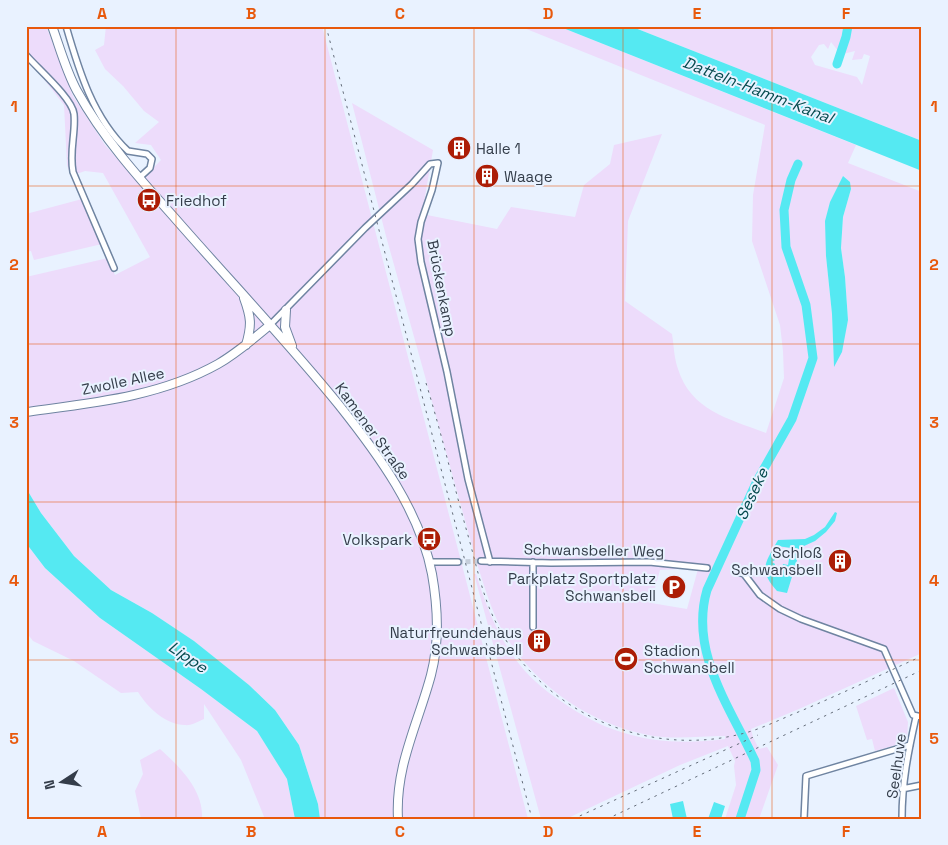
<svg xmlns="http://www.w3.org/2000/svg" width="948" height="845" font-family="'Space Grotesk',sans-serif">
<rect width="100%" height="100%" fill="#e9f2ff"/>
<path fill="#eddcfb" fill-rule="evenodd" d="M26 26H46L73 96 105 145 139 183 161 160 151 145 135 143 159 122 144 111 123 86 105 69 95 50 104 45 106 26H322L528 819H320L318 804 299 745 275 710 249 685 194 641 152 613 111 590 74 556 41 513 26 488V277L108 258 115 275 150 257 103 173 85 171 71 176 67 165 64 105 36 69 26 60Z
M519 26H558L856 145 848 163 922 192V653L799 709 751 729 753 737 759 749 767 747 778 765 759 819H725L736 785 734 766 735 761 728 746 680 765 566 819H541L474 574H476C485 603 496 632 514 657 526 675 544 690 562 702 613 738 663 747 725 739V736C699 736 674 740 648 735 587 723 531 683 501 628 491 609 485 588 478 567L386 236 352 103 433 150 422 214 497 229 511 207 575 217 584 185 610 164 614 145 662 134 628 221 625 301 672 334C674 346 674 358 678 369 691 411 730 419 766 433L784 378 783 351 780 325 752 241 753 195 765 125ZM843 176 850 182 851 189 843 217 841 248 845 277 848 320 834 366 832 314 826 256ZM679 569H698L687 609 651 603 660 570Z
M630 26H846L839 52 831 42 828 49 824 44 819 45 811 57 815 65 857 77 862 85 870 56 864 54 862 59 852 60 855 51 843 54 850 26H922V141Z
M82 199 102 244 34 260 31 251 26 252V214Z
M26 543 45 568 100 618 201 689 257 731 287 779 295 819H265L241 760 204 704V719C199 721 191 726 185 725 166 725 148 708 138 692L121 693 74 661 33 641 26 632Z
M894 688 908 722 907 739 903 743 875 751 872 739 867 740 856 706Z
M160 749C179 766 204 790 202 819H141L135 791 143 774 140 760Z"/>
<path fill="#55e9f2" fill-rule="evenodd" d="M558 26H630L922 141V171Z
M843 176 850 182 851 189 843 217 841 248 845 277 848 320 842 352 834 367 832 314 826 256 825 221 830 202Z
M26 488 41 513 74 556 111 590 152 613 194 641 249 685 275 710 299 745 318 804 320 819H295L287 779 257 731 201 689 100 618 45 568 26 543Z
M835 512 837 513 835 521 826 532 815 541 804 546 798 557 787 593 777 591C758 570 765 563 778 540L805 539 814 535 825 527ZM777 546 791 548 788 565 783 564 780 575 773 573 775 564 772 562 775 560Z
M683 801 687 819H673L670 804Z
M714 802 725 806 721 819H708Z"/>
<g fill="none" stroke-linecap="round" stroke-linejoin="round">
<path stroke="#55e9f2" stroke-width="9" d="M837 64 846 37 848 26
M740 819 756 770 755 761C730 707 689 652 707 590L757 481 792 419 813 358 806 305 786 247 784 210 791 180 798 164"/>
<path stroke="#c5cedb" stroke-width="5" stroke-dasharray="5 2.5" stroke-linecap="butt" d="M458 562 481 561"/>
<g stroke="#6f84a1" stroke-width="8">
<path id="street" d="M66 26C79 71 93 118 128 151L147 154 152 159 150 168 139 178
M26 55C38 69 72 98 74 114 76 133 69 151 73 172L114 268
M270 325 365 228 412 184 430 164 438 163 432 190 421 222 418 239 421 262 447 372 468 479 490 562
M481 561 551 563 649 562 707 568
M430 562H458
M533 562V627
M737 572 744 574 760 595 780 609 801 619 884 649 913 715 922 717
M902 789 922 785
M804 819 806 776 910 745
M902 819C902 782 908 753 916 717"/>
</g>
<g stroke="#6f84a1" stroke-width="10">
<path id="secondary" d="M52 26C60 48 66 71 77 91 103 138 138 177 173 216 228 279 286 340 339 405 378 454 420 511 432 574 438 608 440 641 431 675 418 724 395 766 398 819
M244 298C251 317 252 325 246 345
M286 310 285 327 292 346
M26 412C92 403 159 397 218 364 237 353 253 339 270 325"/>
</g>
<use href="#street" stroke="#fff" stroke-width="5"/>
<use href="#secondary" stroke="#fff" stroke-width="8"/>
<path stroke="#646d7a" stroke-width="1" stroke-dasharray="2.5 5" stroke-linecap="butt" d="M326 26 532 819
M426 383C441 432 453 482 467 532 475 559 480 586 491 612 533 708 641 759 741 734 758 730 775 722 791 715 835 697 878 676 922 656
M573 819 758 735
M607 819 922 670"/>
</g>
<path fill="none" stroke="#e8590c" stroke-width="1" stroke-opacity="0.55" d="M176 26V819M325 26V819M474 26V819M623 26V819M772 26V819M26 186H922M26 344H922M26 502H922M26 660H922"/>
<defs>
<g id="building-disc" transform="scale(1.25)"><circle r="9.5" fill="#ac1d06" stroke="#e9f2ff"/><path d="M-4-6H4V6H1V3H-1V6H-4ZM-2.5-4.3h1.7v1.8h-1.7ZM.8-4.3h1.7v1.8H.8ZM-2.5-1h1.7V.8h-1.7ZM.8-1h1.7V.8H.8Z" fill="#fff"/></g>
<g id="bus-disc" transform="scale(1.25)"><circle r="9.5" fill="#ac1d06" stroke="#e9f2ff"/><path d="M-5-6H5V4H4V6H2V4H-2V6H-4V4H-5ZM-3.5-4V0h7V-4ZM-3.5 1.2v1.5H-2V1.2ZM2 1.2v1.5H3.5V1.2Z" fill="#fff"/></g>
<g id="parking-disc" transform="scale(1.25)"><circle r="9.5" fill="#ac1d06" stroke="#e9f2ff"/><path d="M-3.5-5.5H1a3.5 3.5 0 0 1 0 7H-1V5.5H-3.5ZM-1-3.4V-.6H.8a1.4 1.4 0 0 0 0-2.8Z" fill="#fff"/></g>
<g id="stadium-disc" transform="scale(1.25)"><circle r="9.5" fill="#ac1d06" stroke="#e9f2ff"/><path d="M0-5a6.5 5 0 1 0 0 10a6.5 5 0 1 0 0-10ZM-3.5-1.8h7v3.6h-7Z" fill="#fff"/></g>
</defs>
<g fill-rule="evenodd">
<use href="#building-disc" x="459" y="148"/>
<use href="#building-disc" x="487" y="176"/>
<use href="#bus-disc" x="149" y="200"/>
<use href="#bus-disc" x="429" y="539"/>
<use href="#building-disc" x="840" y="561"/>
<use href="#parking-disc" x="674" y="587"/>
<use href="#building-disc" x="539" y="641"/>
<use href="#stadium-disc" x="626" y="659"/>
</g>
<g text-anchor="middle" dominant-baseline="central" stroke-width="4" stroke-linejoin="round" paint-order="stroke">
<g font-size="15" fill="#343d4a" stroke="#e9f2ff" text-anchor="start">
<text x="476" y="148">Halle 1</text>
<text x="504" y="176">Waage</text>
<text x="166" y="200">Friedhof</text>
<text x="412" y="539" text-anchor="end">Volkspark</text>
<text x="822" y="552" text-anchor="end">Schloß<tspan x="822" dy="17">Schwansbell</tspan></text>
<text x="656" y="578" text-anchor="end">Parkplatz Sportplatz<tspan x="656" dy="17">Schwansbell</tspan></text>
<text x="522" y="632" text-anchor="end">Naturfreundehaus<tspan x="522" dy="17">Schwansbell</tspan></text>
<text x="644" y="650">Stadion<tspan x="644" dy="17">Schwansbell</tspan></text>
</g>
<g font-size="15" fill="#343d4a" stroke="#e9f2ff">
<text transform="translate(442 288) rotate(79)">Brückenkamp</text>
<text transform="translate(123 381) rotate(-12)">Zwolle Allee</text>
<text transform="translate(373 431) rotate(54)">Kamener Straße</text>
<text transform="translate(594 550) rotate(1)">Schwansbeller Weg</text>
<text transform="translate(896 766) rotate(-82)">Seelhuve</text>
</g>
<g font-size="16" font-style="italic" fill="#064b4f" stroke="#e9f2ff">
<text transform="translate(758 90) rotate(21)">Datteln-Hamm-Kanal</text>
<text transform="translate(752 494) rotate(-65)">Seseke</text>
<text transform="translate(188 657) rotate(34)">Lippe</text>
</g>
</g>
<rect width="948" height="845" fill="none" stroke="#e9f2ff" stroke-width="55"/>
<g transform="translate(62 782) rotate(258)" stroke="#e9f2ff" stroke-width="4" paint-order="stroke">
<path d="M0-4L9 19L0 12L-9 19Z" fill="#343d4a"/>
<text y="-8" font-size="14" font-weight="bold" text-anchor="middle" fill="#343d4a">N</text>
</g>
<rect x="28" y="28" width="892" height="790" fill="none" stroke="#e8590c" stroke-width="2"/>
<g font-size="16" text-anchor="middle" font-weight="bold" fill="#e8590c">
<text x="102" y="19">A</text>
<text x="251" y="19">B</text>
<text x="400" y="19">C</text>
<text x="548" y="19">D</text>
<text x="697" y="19">E</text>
<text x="846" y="19">F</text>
<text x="14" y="112">1</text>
<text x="934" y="112">1</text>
<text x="14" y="270">2</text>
<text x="934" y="270">2</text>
<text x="14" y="428">3</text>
<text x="934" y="428">3</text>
<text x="14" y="586">4</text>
<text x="934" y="586">4</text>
<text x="14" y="744">5</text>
<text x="934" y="744">5</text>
<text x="102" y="837">A</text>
<text x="251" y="837">B</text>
<text x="400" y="837">C</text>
<text x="548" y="837">D</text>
<text x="697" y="837">E</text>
<text x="846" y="837">F</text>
</g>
</svg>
